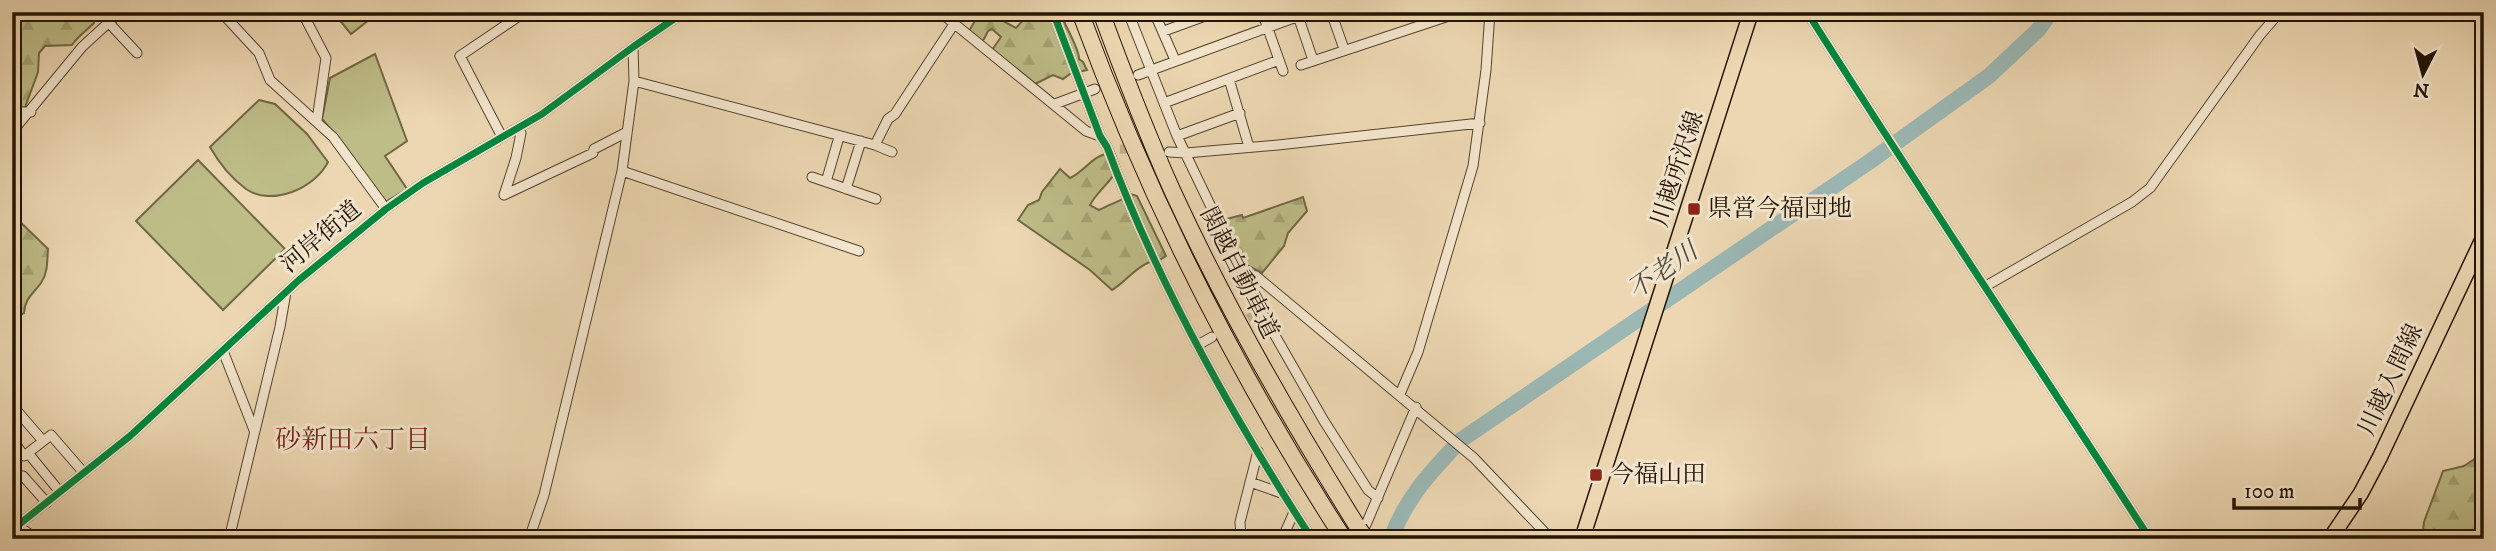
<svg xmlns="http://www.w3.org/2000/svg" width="2496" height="551" font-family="'IM FELL DW Pica','Noto Serif JP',serif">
<defs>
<pattern id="forest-firs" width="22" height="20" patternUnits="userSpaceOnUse" patternTransform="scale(1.75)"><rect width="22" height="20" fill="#bebd88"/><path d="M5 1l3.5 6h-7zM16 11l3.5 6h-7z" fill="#a3a274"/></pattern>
</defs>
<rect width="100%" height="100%" fill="#ecd7b2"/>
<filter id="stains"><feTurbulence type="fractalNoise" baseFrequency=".00286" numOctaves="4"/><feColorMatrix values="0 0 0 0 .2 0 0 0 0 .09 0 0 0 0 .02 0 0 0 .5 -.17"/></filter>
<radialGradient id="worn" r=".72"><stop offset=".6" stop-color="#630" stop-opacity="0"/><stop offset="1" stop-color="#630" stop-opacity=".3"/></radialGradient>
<path fill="#bebd88" stroke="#706844" stroke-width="2" d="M333 12H379L351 34Z
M375 54 407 141 385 156 407 189 387 201H383L346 147 322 119 330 78Z
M259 100 275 104 307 134 328 162C315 188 272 207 246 189 231 178 219 163 210 147Z
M198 160 285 249 223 310 136 221Z"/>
<path fill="url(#forest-firs)" stroke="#706844" stroke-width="2" d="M12 12H93L94 23C86 31 78 36 72 45L45 46 39 53 38 72 24 110H12Z
M1030 12H1059C1064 22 1080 51 1079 59L1083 62 1087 70 1070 74 1063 79 1053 75 1035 84 992 50 1001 37 992 29 988 31 984 39 980 42 969 31 976 19 983 14 992 15 1016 28Z
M1114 152 1119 166C1112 182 1098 190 1090 205L1099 210C1110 204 1122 201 1131 194L1137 196 1166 256C1160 261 1157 260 1150 262 1135 267 1125 283 1112 290L1090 270 1018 220 1028 205 1039 200 1042 192 1060 169 1070 178C1088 169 1091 155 1114 152Z
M1303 197 1307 211 1288 233 1284 246 1262 273 1243 263 1223 220 1242 215 1243 218Z
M12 214 48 249C47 261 48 273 41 283 33 294 25 298 24 313L12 319Z
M2484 429V539H2422L2424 522 2443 471 2464 466 2482 454 2483 445 2480 431Z"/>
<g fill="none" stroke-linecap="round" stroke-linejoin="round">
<path stroke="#9bb8b5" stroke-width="16" d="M1391 539C1405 499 1432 470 1461 440L1869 162 1989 76 2038 30 2051 12"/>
<path stroke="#c4b08e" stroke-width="9" stroke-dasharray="9 4.5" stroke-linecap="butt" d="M1120 149 1157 151
M1236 325 1253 316"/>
<g stroke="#54442c" stroke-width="11">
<path id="street" d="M221 12 259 53 270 80 333 137 386 209
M302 12 326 58 317 120
M940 12 1086 131 1100 136
M1053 12 1100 136 1107 147C1157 282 1234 419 1312 539
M1128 12 1177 136 1261 311 1324 421 1368 490 1378 498
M1154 12 1175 60
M1262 12 1283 71
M1331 12 1344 49
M1727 12 1749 19
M1807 12C1919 189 2036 363 2150 539
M1298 16 1313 60
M109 23 137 53
M1164 31 1216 12
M1301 65 1461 12
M1138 75 1310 12
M1229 79 1249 147
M634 81 875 145 892 152
M1164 103 1279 60
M1055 104 1095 89
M12 112H31
M12 132 82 47 120 12
M1177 136 1240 113
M502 137 460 56 525 12
M875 145 888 119 895 114 954 24
M1169 152 1186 153 1278 145 1480 123
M622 171 859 251
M812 177 876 199
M826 182 839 137
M846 189 861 141
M504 195 593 153 594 149 627 132
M504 195 516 158 521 133 518 129
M1243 273 1256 276 1474 458 1551 539
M1986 286 2132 202 2150 188 2260 35 2280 12
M1198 345 1212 337
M223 351 254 430
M1400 394 1418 352 1473 166 1486 70 1490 12
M12 405 43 441
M12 439 24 456 51 435 84 473
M28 453 60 492
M23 476 47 503
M1250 482 1284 494
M18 526 37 539
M12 530 130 436 299 280 386 209 423 183 542 114 633 47 684 12
M1362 534 1416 407
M229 539 280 327 286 292
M529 539 544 495 622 171 634 81 633 47
M1241 539 1240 522 1258 451
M1282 539 1294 512"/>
</g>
<g stroke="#221300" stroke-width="17">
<path id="primary" d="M1582 539 1751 12
M2330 539 2361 493 2380 457 2484 236"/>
</g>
<g stroke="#221300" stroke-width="18">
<path id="highway" d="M1080 12C1148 197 1237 374 1344 539
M1101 12C1123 72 1146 132 1172 190 1226 308 1290 419 1359 529"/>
</g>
<use href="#street" stroke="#f3e5cd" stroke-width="9"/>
<use href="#primary" stroke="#ecd7b2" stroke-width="14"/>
<use href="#highway" stroke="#ecd7b2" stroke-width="16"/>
<g stroke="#221300" stroke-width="18" stroke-linecap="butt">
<path id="highway-bridge" d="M1359 529 1366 539"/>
</g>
<use href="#highway-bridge" stroke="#ecd7b2" stroke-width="16"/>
<g stroke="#f3e5cd" stroke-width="11">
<path id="cycleway" d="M1053 12 1100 136 1107 147C1157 282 1234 419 1312 539
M1807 12C1919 189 2036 363 2150 539
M12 530 130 436 299 280 386 209 423 183 542 114 633 47 684 12"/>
</g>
<use href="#cycleway" stroke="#00873e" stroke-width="7"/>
</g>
<g fill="#8f2418" stroke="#f3e5cd" stroke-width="2.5">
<rect x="1687" y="202" width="14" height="14" rx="3.5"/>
<rect x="1589" y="468" width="14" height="14" rx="3.5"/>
</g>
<g text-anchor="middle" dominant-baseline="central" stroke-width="6" stroke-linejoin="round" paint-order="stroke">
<g font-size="24" fill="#221300" stroke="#f3e5cd">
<text transform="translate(1678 169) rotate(-72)">川越所沢線</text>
<text transform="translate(321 237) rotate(-40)">河岸街道</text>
<text transform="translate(1239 273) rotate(63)">関越自動車道</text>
<text transform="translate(2391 380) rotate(-65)">川越入間線</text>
</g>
<g font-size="24" fill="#221300" stroke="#f3e5cd" text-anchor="start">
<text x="1708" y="209">県営今福団地</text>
<text x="1610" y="475">今福山田</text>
</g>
<g font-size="26" font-style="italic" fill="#4c4d3f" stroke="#f3e5cd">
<text transform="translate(1663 271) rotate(-35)">不老川</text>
</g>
<g font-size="26" fill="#7a1f14" stroke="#f3e5cd">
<text x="353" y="440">砂新田六丁目</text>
</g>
</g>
<rect width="2496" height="551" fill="none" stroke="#ecd7b2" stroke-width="42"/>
<rect x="14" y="14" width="2468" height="523" fill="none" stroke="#221300" stroke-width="3.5"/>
<rect x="21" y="21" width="2454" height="509" fill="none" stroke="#221300" stroke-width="2"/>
<g transform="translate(2423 74) rotate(186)" stroke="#f3e5cd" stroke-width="5" paint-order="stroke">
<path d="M0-5L12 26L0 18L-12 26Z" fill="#221300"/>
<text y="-10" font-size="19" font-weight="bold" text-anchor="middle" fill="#221300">N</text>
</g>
<path d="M2234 498v10h126v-10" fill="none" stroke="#221300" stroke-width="3.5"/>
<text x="2244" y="498" font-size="21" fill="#221300" stroke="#f3e5cd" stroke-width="5" paint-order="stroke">100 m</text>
<rect width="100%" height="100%" filter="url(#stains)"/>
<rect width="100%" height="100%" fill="url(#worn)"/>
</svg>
